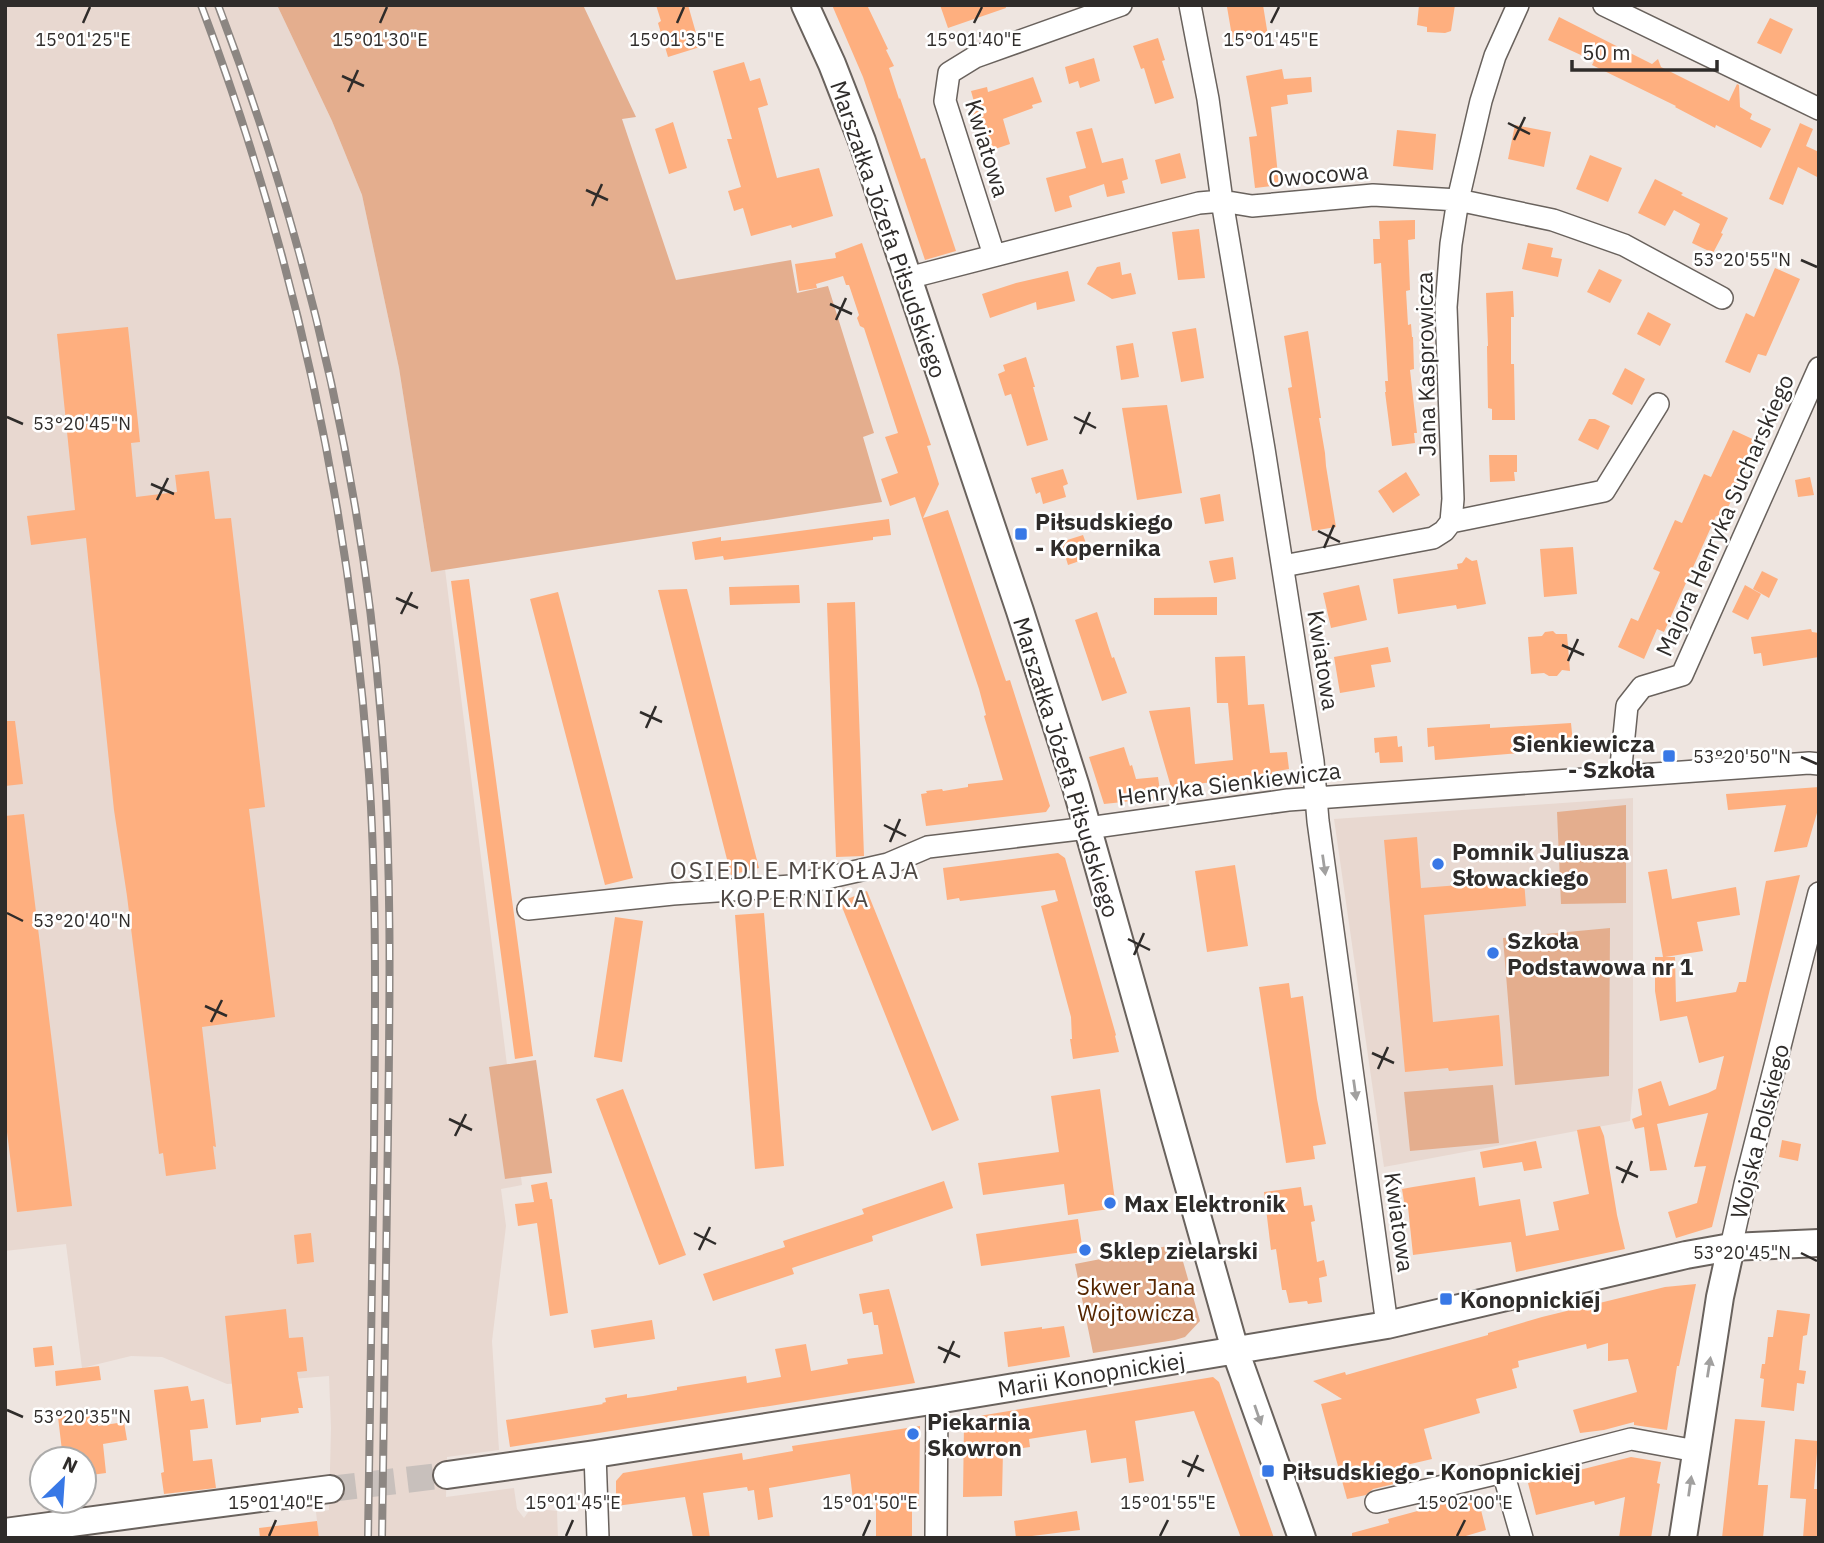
<svg xmlns="http://www.w3.org/2000/svg" width="1824" height="1543" font-family="'IBM Plex Sans',sans-serif">
<rect width="100%" height="100%" fill="#eee5e0"/>
<path fill="#e8d8d0" d="M5 5H277L332 121 362 195 399 368 431 572 445 569 522 1185 501 1189 506 1226 492 1341 499 1450 447 1457 446 1497 514 1488 517 1509 524 1518 531 1508 557 1511 558 1538H319L316 1512 329 1510 331 1428 329 1376 227 1384 162 1357 131 1356 82 1368 66 1244 5 1251Z
M1633 798V1087L1630 1121 1384 1167 1334 819Z"/>
<path fill="#e4ae8e" d="M277 5H583L636 117 622 119 676 280 791 260 797 293 828 286 874 433 863 437 882 502 431 572 399 368 362 195 332 121Z
M1626 805V903L1561 904 1557 812Z
M1610 928 1609 1076 1515 1085 1503 938Z
M536 1060 552 1173 505 1179 489 1067Z
M1493 1085 1499 1143 1410 1151 1404 1092Z
M1178 1244 1200 1321 1185 1337 1175 1340 1093 1353 1075 1264Z"/>
<path fill="#feaf7f" d="M656 5H688L700 47 668 57 658 23 661 21Z
M832 5H867L888 49 886 50 894 66 889 68 899 99 900 98 921 159 925 158 956 251 925 260 863 77Z
M940 5H1005L1006 8 948 28Z
M1235 5H1263L1268 36 1233 42 1227 7Z
M1419 5H1455L1451 31 1445 33 1427 32V27L1417 25Z
M1559 17 1652 64 1658 59 1661 67 1729 101 1737 84 1739 85 1740 107 1752 114 1750 119 1771 129 1761 148 1716 125 1715 128 1675 107 1676 106 1592 65 1594 61 1548 40Z
M1770 18 1793 29 1781 54 1757 43Z
M1158 38 1165 60 1162 61 1174 98 1155 104 1144 68 1141 69 1133 46Z
M1094 58 1100 81 1080 88 1078 81 1069 84 1065 67Z
M744 62 750 81 760 78 768 105 758 108 777 178 819 168 833 216 792 228 791 225 751 236 743 208 734 211 728 191 741 187 727 139H732L713 71Z
M1282 69 1284 79 1311 77 1312 92 1287 95 1288 104 1271 107 1279 185 1255 188 1249 137 1257 136 1246 76Z
M1033 77 1042 102 1032 105 1033 108 1003 119 1010 144 983 153 970 110 976 109 971 91 987 87 988 92Z
M673 122 687 168 669 174 655 129Z
M1800 123 1813 129 1806 146 1819 152V178L1798 167 1783 205 1769 199Z
M1515 125 1551 132 1544 167 1508 159Z
M1092 128 1102 163 1123 158 1128 179 1122 181 1125 193 1107 197 1104 184 1069 196 1072 207 1055 212 1046 178 1086 168 1076 132Z
M1397 130 1436 134 1433 170 1393 166Z
M1180 153 1186 178 1161 184 1155 160Z
M1590 155 1622 168 1608 202 1576 189Z
M1655 179 1683 193 1681 195 1728 218 1721 233 1723 234 1713 253 1692 243 1700 224 1674 210 1665 226 1638 213Z
M1415 220V239L1408 240 1410 290 1406 291 1408 325 1411 324 1412 337H1413L1414 369 1410 370 1417 433H1414L1415 443 1392 446 1385 392H1386L1385 381H1388L1381 263 1374 264 1373 239H1380L1379 221Z
M1199 229 1205 278 1178 280 1172 232Z
M862 243 931 445 927 446 939 484 923 518 948 510 1006 681 1010 680 1050 806 1046 812 926 826 921 794 927 793 926 791 942 789 943 791 968 787V784L1003 780 984 716 986 715 979 689 915 497 890 506 881 479 898 473 885 437 898 433 864 328 860 326 857 318 859 315 849 285H846L843 276 816 284 817 288 799 291 795 264 836 258 835 253Z
M1528 243 1553 248 1551 257 1562 259 1558 277 1522 269Z
M1120 262 1122 275 1131 273 1136 294 1112 299 1087 284 1097 267Z
M1775 268 1800 279 1766 356 1758 354 1750 373 1725 362 1746 313 1754 317Z
M1599 269 1622 280 1610 303 1587 292Z
M1068 271 1075 301 1037 310 1036 302 990 318 982 294 1016 283Z
M1513 291 1514 317H1511V364H1514L1515 420H1492V409L1488 408 1487 346H1488L1486 293Z
M1648 312 1671 324 1660 346 1637 334Z
M128 327 140 442 131 443 136 497 177 492 175 475 209 471 215 519 231 518 265 807 249 809 275 1017 202 1027 216 1147 213 1146 216 1169 166 1176 163 1153 159 1154 127 896 114 810 86 538 31 545 27 516 75 510 57 334Z
M1196 328 1204 378 1181 382 1172 332Z
M1308 331 1321 418H1319L1325 453 1326 466 1336 527 1312 531 1288 388 1292 387 1284 336Z
M1133 343 1139 377 1121 380 1116 346Z
M1026 357 1035 387H1033L1048 440 1027 446 1011 394 1005 396 998 374 1005 371 1003 365Z
M1625 368 1645 379 1632 405 1612 394Z
M1167 405 1182 493 1137 500 1122 408Z
M1589 419H1595L1610 426 1598 450 1578 440Z
M1733 430 1759 442 1723 518 1716 516 1664 632 1657 629 1644 659 1618 647 1631 618 1638 621 1660 572 1653 569 1675 520 1682 523 1704 474 1711 477Z
M1489 455H1517V472H1514L1515 481 1490 482Z
M1063 469 1068 484 1063 486 1066 497 1043 504 1040 492 1036 494 1031 478Z
M1406 472 1420 495 1393 513 1378 491Z
M1810 477 1814 495 1798 497 1795 480Z
M1220 494 1224 521 1205 524 1200 498Z
M889 519 891 535 873 537V540L724 560 723 556 695 560 692 542 721 537V541L739 539Z
M1083 535 1091 557 1068 565 1061 542Z
M1573 547 1577 594 1544 597 1540 549Z
M1233 557 1236 579 1214 583 1209 561Z
M1466 557 1472 561 1477 560 1486 604 1457 609 1456 605 1398 614 1393 579 1458 569 1457 564 1462 563Z
M1762 571 1778 579 1769 598 1753 589Z
M469 579 533 1056 515 1059 451 581Z
M799 585 800 603 730 605 729 587Z
M1359 585 1367 620 1331 628 1323 593Z
M1745 585 1761 594 1748 620 1732 612Z
M687 589 759 868 731 875 658 590Z
M558 592 633 878 605 885 530 599Z
M1217 597V615H1154V598Z
M855 602 864 856 836 857 827 603Z
M1097 612 1112 658 1114 657 1127 693 1102 701 1075 620Z
M1811 629 1812 632 1819 633V657L1763 666 1761 653 1754 654 1751 637Z
M1553 631 1556 634H1567L1570 671 1562 670 1557 676H1549L1544 673 1531 674 1528 637 1542 636 1545 632Z
M1388 647 1391 662 1371 665 1375 687 1340 693 1334 657Z
M1245 656 1248 705 1264 704 1270 753 1287 752 1289 769 1272 772V775L1171 787 1149 711 1190 707 1195 764 1233 760 1228 703H1217L1215 657Z
M5 721H15L23 784 5 786Z
M1571 723 1573 743 1531 745V752L1435 760 1434 746 1428 747 1427 728 1490 724V728Z
M1397 736 1398 747 1402 746 1403 762 1380 763 1379 752 1375 753 1374 738Z
M1124 747 1130 766 1132 765 1136 779 1158 777 1161 798 1104 804 1089 757Z
M1819 787V806L1807 847 1774 852 1786 805 1728 810 1726 794Z
M24 814 72 1206 17 1212 5 1116V816Z
M1417 837 1421 888 1524 880 1526 906 1424 915 1433 1022 1499 1015 1503 1066 1449 1071 1448 1068 1405 1072 1384 840Z
M1058 853 1065 858 1116 1035 1115 1036 1119 1052 1073 1059 1070 1039H1072L1071 1017 1041 906 1058 901 1055 890 960 901 959 898 947 900 943 868Z
M1235 865 1248 946 1207 952 1195 871Z
M1667 869 1672 899 1736 887 1740 915 1697 922 1703 951 1665 957H1675L1676 1002 1736 992 1739 982H1746L1766 881 1800 875 1770 989 1712 1227 1676 1238 1668 1212 1697 1203 1706 1166 1694 1167 1708 1113 1657 1124 1667 1170 1650 1171 1644 1127 1635 1129 1632 1119 1642 1115 1638 1089 1661 1081 1669 1106 1708 1093 1716 1089 1724 1056 1699 1063 1687 1016 1660 1021 1655 991V957H1663L1648 872Z
M867 891 959 1120 932 1131 840 902Z
M764 913 784 1166 755 1169 735 915Z
M615 917 643 921 622 1062 594 1057Z
M1289 983 1291 998 1303 996 1317 1099 1326 1144 1313 1146 1315 1159 1286 1163 1259 987Z
M623 1089 686 1255 659 1265 596 1099Z
M1100 1089 1116 1208 1068 1215 1064 1184 983 1195 978 1163 1059 1152 1051 1096Z
M1600 1126 1604 1136 1617 1215 1625 1249 1516 1272 1511 1242 1413 1255 1408 1207 1405 1208 1402 1189 1413 1187 1475 1177 1479 1206 1520 1199 1526 1236 1559 1230 1553 1202 1589 1194 1577 1130Z
M1782 1140 1801 1144 1798 1161 1779 1157Z
M1536 1141 1542 1168 1524 1171 1522 1162 1483 1168 1480 1152Z
M944 1181 953 1208 872 1236 873 1241 792 1268 794 1274 713 1301 703 1274 785 1247 783 1241 864 1214 862 1209Z
M547 1182 550 1199H552L568 1313 550 1316 537 1223 518 1226 515 1204 534 1202 531 1185Z
M1301 1187 1304 1206 1312 1205 1315 1221 1311 1222 1317 1262 1324 1260 1327 1276 1319 1278 1322 1302 1308 1304 1307 1301 1289 1303 1286 1290H1282L1276 1249 1271 1250 1264 1192Z
M1078 1219 1083 1252 981 1266 976 1234Z
M311 1233 314 1262 297 1264 294 1235Z
M1696 1284 1679 1366H1677L1667 1430 1634 1425V1422L1604 1430 1580 1433 1573 1410 1637 1392 1628 1359 1608 1361V1343L1587 1349 1586 1344 1518 1361 1519 1367 1512 1369 1517 1388 1476 1399 1480 1413 1424 1429 1432 1459 1402 1466 1406 1481 1373 1489 1366 1495 1347 1499 1321 1404 1342 1399 1313 1381 1345 1372 1346 1375 1488 1335V1333L1542 1317 1665 1287Z
M889 1289 915 1383 510 1447 506 1420 603 1404 602 1403 606 1402 605 1398 627 1394V1398L643 1396 677 1390V1387L746 1376 747 1383 781 1377 775 1349 806 1344 811 1371 848 1364 847 1359 883 1354 878 1325H874L872 1312 863 1314 859 1294Z
M286 1309 289 1338 303 1337 307 1371 297 1372 303 1408H298L299 1413 261 1418V1422L236 1425 225 1316Z
M1777 1310 1810 1314 1807 1335 1803 1336 1799 1370 1806 1371 1804 1384 1797 1383 1794 1411 1761 1407 1764 1379 1760 1378 1762 1364H1765L1768 1337H1773Z
M652 1320 655 1339 594 1348 591 1330Z
M1064 1326 1070 1357 1008 1367 1004 1332 1042 1327V1329Z
M52 1346 54 1365 35 1367 33 1348Z
M99 1366 101 1380 56 1386 55 1371Z
M1213 1377 1219 1382 1274 1538H1241L1194 1411 1135 1421 1144 1481 1129 1483 1126 1458 1091 1463 1086 1430 1029 1439 1030 1447 1003 1451 1002 1496 963 1497 964 1422 967 1418Z
M188 1386 191 1401 204 1399 208 1428 190 1430 193 1461 212 1459 216 1488 164 1494 161 1473 164 1472 154 1390Z
M96 1411 98 1426 124 1422 127 1440 103 1444 106 1473 84 1476V1459H63L58 1417Z
M1735 1419 1765 1421 1758 1485H1768L1763 1538H1722Z
M920 1426 919 1507 912 1506V1538H876V1496L853 1500 850 1474 769 1488 773 1517 758 1520 754 1490 748 1491 747 1487 703 1493 710 1538H693L685 1497 616 1506V1481L623 1473 742 1453 743 1460 793 1451 792 1446Z
M1795 1439 1818 1441 1814 1489H1819V1538H1803L1806 1499 1790 1498Z
M1631 1457 1661 1462 1657 1483 1660 1484 1651 1538H1619L1625 1497 1595 1505 1594 1501 1536 1515 1528 1483Z
M1469 1497 1470 1500 1478 1498 1486 1530 1459 1538H1352V1533L1389 1523 1388 1519Z
M1077 1511 1080 1530 1016 1538 1014 1521Z
M317 1521 319 1538H260L259 1528Z"/>
<g fill="none" stroke-linecap="round" stroke-linejoin="round">
<path stroke="#c8c0bc" stroke-width="26" stroke-dasharray="26 13" stroke-linecap="butt" d="M330 1489 447 1475"/>
<g stroke="#69625d" stroke-width="24">
<path id="minor" d="M1190 5 1208 99 1222 201 1264 449 1313 761 1318 821 1387 1325
M1604 5 1819 109
M994 255 945 101 949 73 975 57 1121 5
M908 278 1199 203 1222 201 1252 206 1373 195 1458 200 1553 220 1624 245 1722 298
M1451 522 1453 499 1446 307 1451 244 1458 200 1481 101 1495 56 1518 5
M1283 566 1433 538 1444 531 1451 522 1604 491 1658 404
M1620 776 1627 706 1642 687 1682 675 1819 368
M528 909 673 894 791 886 888 864 928 847 1088 828 1288 800 1809 763 1819 764
M1731 1247 1745 1184 1819 893
M595 1454 598 1538
M1503 1472 1631 1439 1696 1451
M1376 1502 1503 1472 1522 1538
M936 1538 937 1400"/>
</g>
<g stroke="#69625d" stroke-width="30">
<path id="tertiary" d="M805 5 832 64 862 141 1020 611 1076 787 1235 1350 1302 1538
M447 1475 595 1454 937 1400 1387 1325 1686 1255 1731 1247 1819 1243
M5 1532C113 1517 222 1503 330 1489
M1683 1538 1720 1297 1731 1247"/>
</g>
<use href="#minor" stroke="#fff" stroke-width="21"/>
<use href="#tertiary" stroke="#fff" stroke-width="26"/>
<g stroke="#8c8682" stroke-width="8">
<path id="rail" d="M201 5C296 256 352 521 370 789 377 908 375 1028 374 1147 372 1278 370 1408 368 1538
M218 5C305 234 362 474 381 718 392 856 390 994 388 1132 386 1267 384 1402 382 1538"/>
</g>
<use href="#rail" stroke="#fff" stroke-width="5" stroke-dasharray="16" stroke-linecap="butt"/>
</g>
<defs><path id="oneway-solid" d="M-6-.8H1V-3.2L6.5 0L1 3.2V.8H-6Z" transform="scale(1.75)"/></defs>
<g fill="#a1a09f">
<use href="#oneway-solid" transform="translate(1324 865) rotate(82)"/>
<use href="#oneway-solid" transform="translate(1355 1090) rotate(82)"/>
<use href="#oneway-solid" transform="translate(1709 1367) rotate(-81)"/>
<use href="#oneway-solid" transform="translate(1258 1415) rotate(71)"/>
<use href="#oneway-solid" transform="translate(1690 1486) rotate(-82)"/>
</g>
<path fill="none" stroke="#2f2c2a" stroke-width="2.5" d="M83 23 90 7M380 23 387 7M677 23 684 7M974 23 982 7M1271 23 1279 7M342 76 364 86M348 92 358 70M1508 123 1530 134M1514 140 1525 117M586 190 608 200M592 206 602 184M1801 260 1817 267M830 304 852 314M836 320 846 298M7 417 23 424M1074 417 1096 428M1080 434 1090 412M151 484 174 494M157 500 168 478M1318 531 1340 542M1324 548 1334 525M396 598 418 608M401 614 412 592M1562 645 1584 655M1568 661 1578 639M640 712 662 722M646 728 656 706M1801 757 1817 764M884 825 906 836M890 842 900 819M7 913 23 921M1128 939 1150 950M1134 955 1144 933M205 1006 227 1016M211 1022 222 1000M1372 1053 1394 1063M1378 1069 1388 1047M449 1119 472 1130M455 1136 466 1114M1616 1167 1638 1177M1622 1183 1632 1161M694 1233 716 1244M699 1250 710 1227M1801 1253 1817 1261M938 1347 960 1357M944 1363 954 1341M7 1410 23 1417M1182 1461 1204 1471M1188 1477 1198 1455M269 1536 276 1520M566 1536 573 1520M863 1536 870 1520M1160 1536 1168 1520M1457 1536 1465 1520"/>
<g fill="#3878e6" stroke="#fff" stroke-width="2.5">
<rect x="1014" y="527" width="14" height="14" rx="3.5"/>
<rect x="1662" y="749" width="14" height="14" rx="3.5"/>
<circle cx="1438" cy="864" r="7"/>
<circle cx="1493" cy="953" r="7"/>
<circle cx="1110" cy="1203" r="7"/>
<circle cx="1085" cy="1250" r="7"/>
<rect x="1439" y="1292" width="14" height="14" rx="3.5"/>
<circle cx="913" cy="1434" r="7"/>
<rect x="1261" y="1464" width="14" height="14" rx="3.5"/>
</g>
<g text-anchor="middle" dominant-baseline="central" stroke-width="5" stroke-linejoin="round" paint-order="stroke">
<g font-size="23" fill="#2f2c2a" stroke="#fff">
<text transform="translate(988 148) rotate(73)">Kwiatowa</text>
<text transform="translate(1318 174) rotate(-5)">Owocowa</text>
<text transform="translate(889 229) rotate(71)">Marszałka Józefa Piłsudskiego</text>
<text transform="translate(1425 364) rotate(-91)">Jana Kasprowicza</text>
<text transform="translate(1724 515) rotate(-66)">Majora Henryka Sucharskiego</text>
<text transform="translate(1324 660) rotate(81)">Kwiatowa</text>
<text transform="translate(1067 767) rotate(73)">Marszałka Józefa Piłsudskiego</text>
<text transform="translate(1229 783) rotate(-7)">Henryka Sienkiewicza</text>
<text transform="translate(1759 1131) rotate(-76)">Wojska Polskiego</text>
<text transform="translate(1400 1222) rotate(82)">Kwiatowa</text>
<text transform="translate(1091 1374) rotate(-9)">Marii Konopnickiej</text>
</g>
<g font-size="23" font-weight="bold" fill="#2f2c2a" stroke="#fff" text-anchor="start">
<text x="1035" y="521">Piłsudskiego<tspan x="1035" dy="26">- Kopernika</tspan></text>
<text x="1655" y="743" text-anchor="end">Sienkiewicza<tspan x="1655" dy="26">- Szkoła</tspan></text>
<text x="1452" y="851">Pomnik Juliusza<tspan x="1452" dy="26">Słowackiego</tspan></text>
<text x="1507" y="940">Szkoła<tspan x="1507" dy="26">Podstawowa nr 1</tspan></text>
<text x="1124" y="1203">Max Elektronik</text>
<text x="1099" y="1250">Sklep zielarski</text>
<text x="1460" y="1299">Konopnickiej</text>
<text x="927" y="1421">Piekarnia<tspan x="927" dy="26">Skowron</tspan></text>
<text x="1282" y="1471">Piłsudskiego - Konopnickiej</text>
</g>
<g font-size="23" fill="#562600" stroke="#fff">
<text x="1136" y="1286">Skwer Jana<tspan x="1136" dy="26">Wojtowicza</tspan></text>
</g>
<g font-size="24" letter-spacing="2" fill="#504945" stroke="#fff">
<text x="795" y="870">OSIEDLE MIKOŁAJA<tspan x="795" dy="28">KOPERNIKA</tspan></text>
</g>
</g>
<g font-size="18" text-anchor="middle" fill="#2f2c2a" stroke="#fff" stroke-width="5" stroke-linejoin="round" paint-order="stroke">
<text x="83" y="46">15°01'25"E</text>
<text x="380" y="46">15°01'30"E</text>
<text x="677" y="46">15°01'35"E</text>
<text x="974" y="46">15°01'40"E</text>
<text x="1271" y="46">15°01'45"E</text>
<text x="1742" y="266">53°20'55"N</text>
<text x="82" y="430">53°20'45"N</text>
<text x="1742" y="763">53°20'50"N</text>
<text x="82" y="927">53°20'40"N</text>
<text x="1742" y="1259">53°20'45"N</text>
<text x="82" y="1423">53°20'35"N</text>
<text x="276" y="1509">15°01'40"E</text>
<text x="573" y="1509">15°01'45"E</text>
<text x="870" y="1509">15°01'50"E</text>
<text x="1168" y="1509">15°01'55"E</text>
<text x="1465" y="1509">15°02'00"E</text>
</g>
<rect width="1824" height="1543" fill="none" stroke="#2f2c2a" stroke-width="14"/>
<g transform="translate(63 1480) rotate(25)"><circle r="33" fill="#ffffff" stroke="#acabaa" stroke-width="2"/>
<path d="M0-5L12 26L0 18L-12 26Z" fill="#3878e6"/>
<text y="-10" font-size="19" font-weight="bold" text-anchor="middle" fill="#2f2c2a">N</text>
</g>
<path d="M1572 60v10h145v-10" fill="none" stroke="#2f2c2a" stroke-width="3.5"/>
<text x="1582" y="60" font-size="21" fill="#2f2c2a" stroke="#ffffff" stroke-width="5" paint-order="stroke">50 m</text>
</svg>
